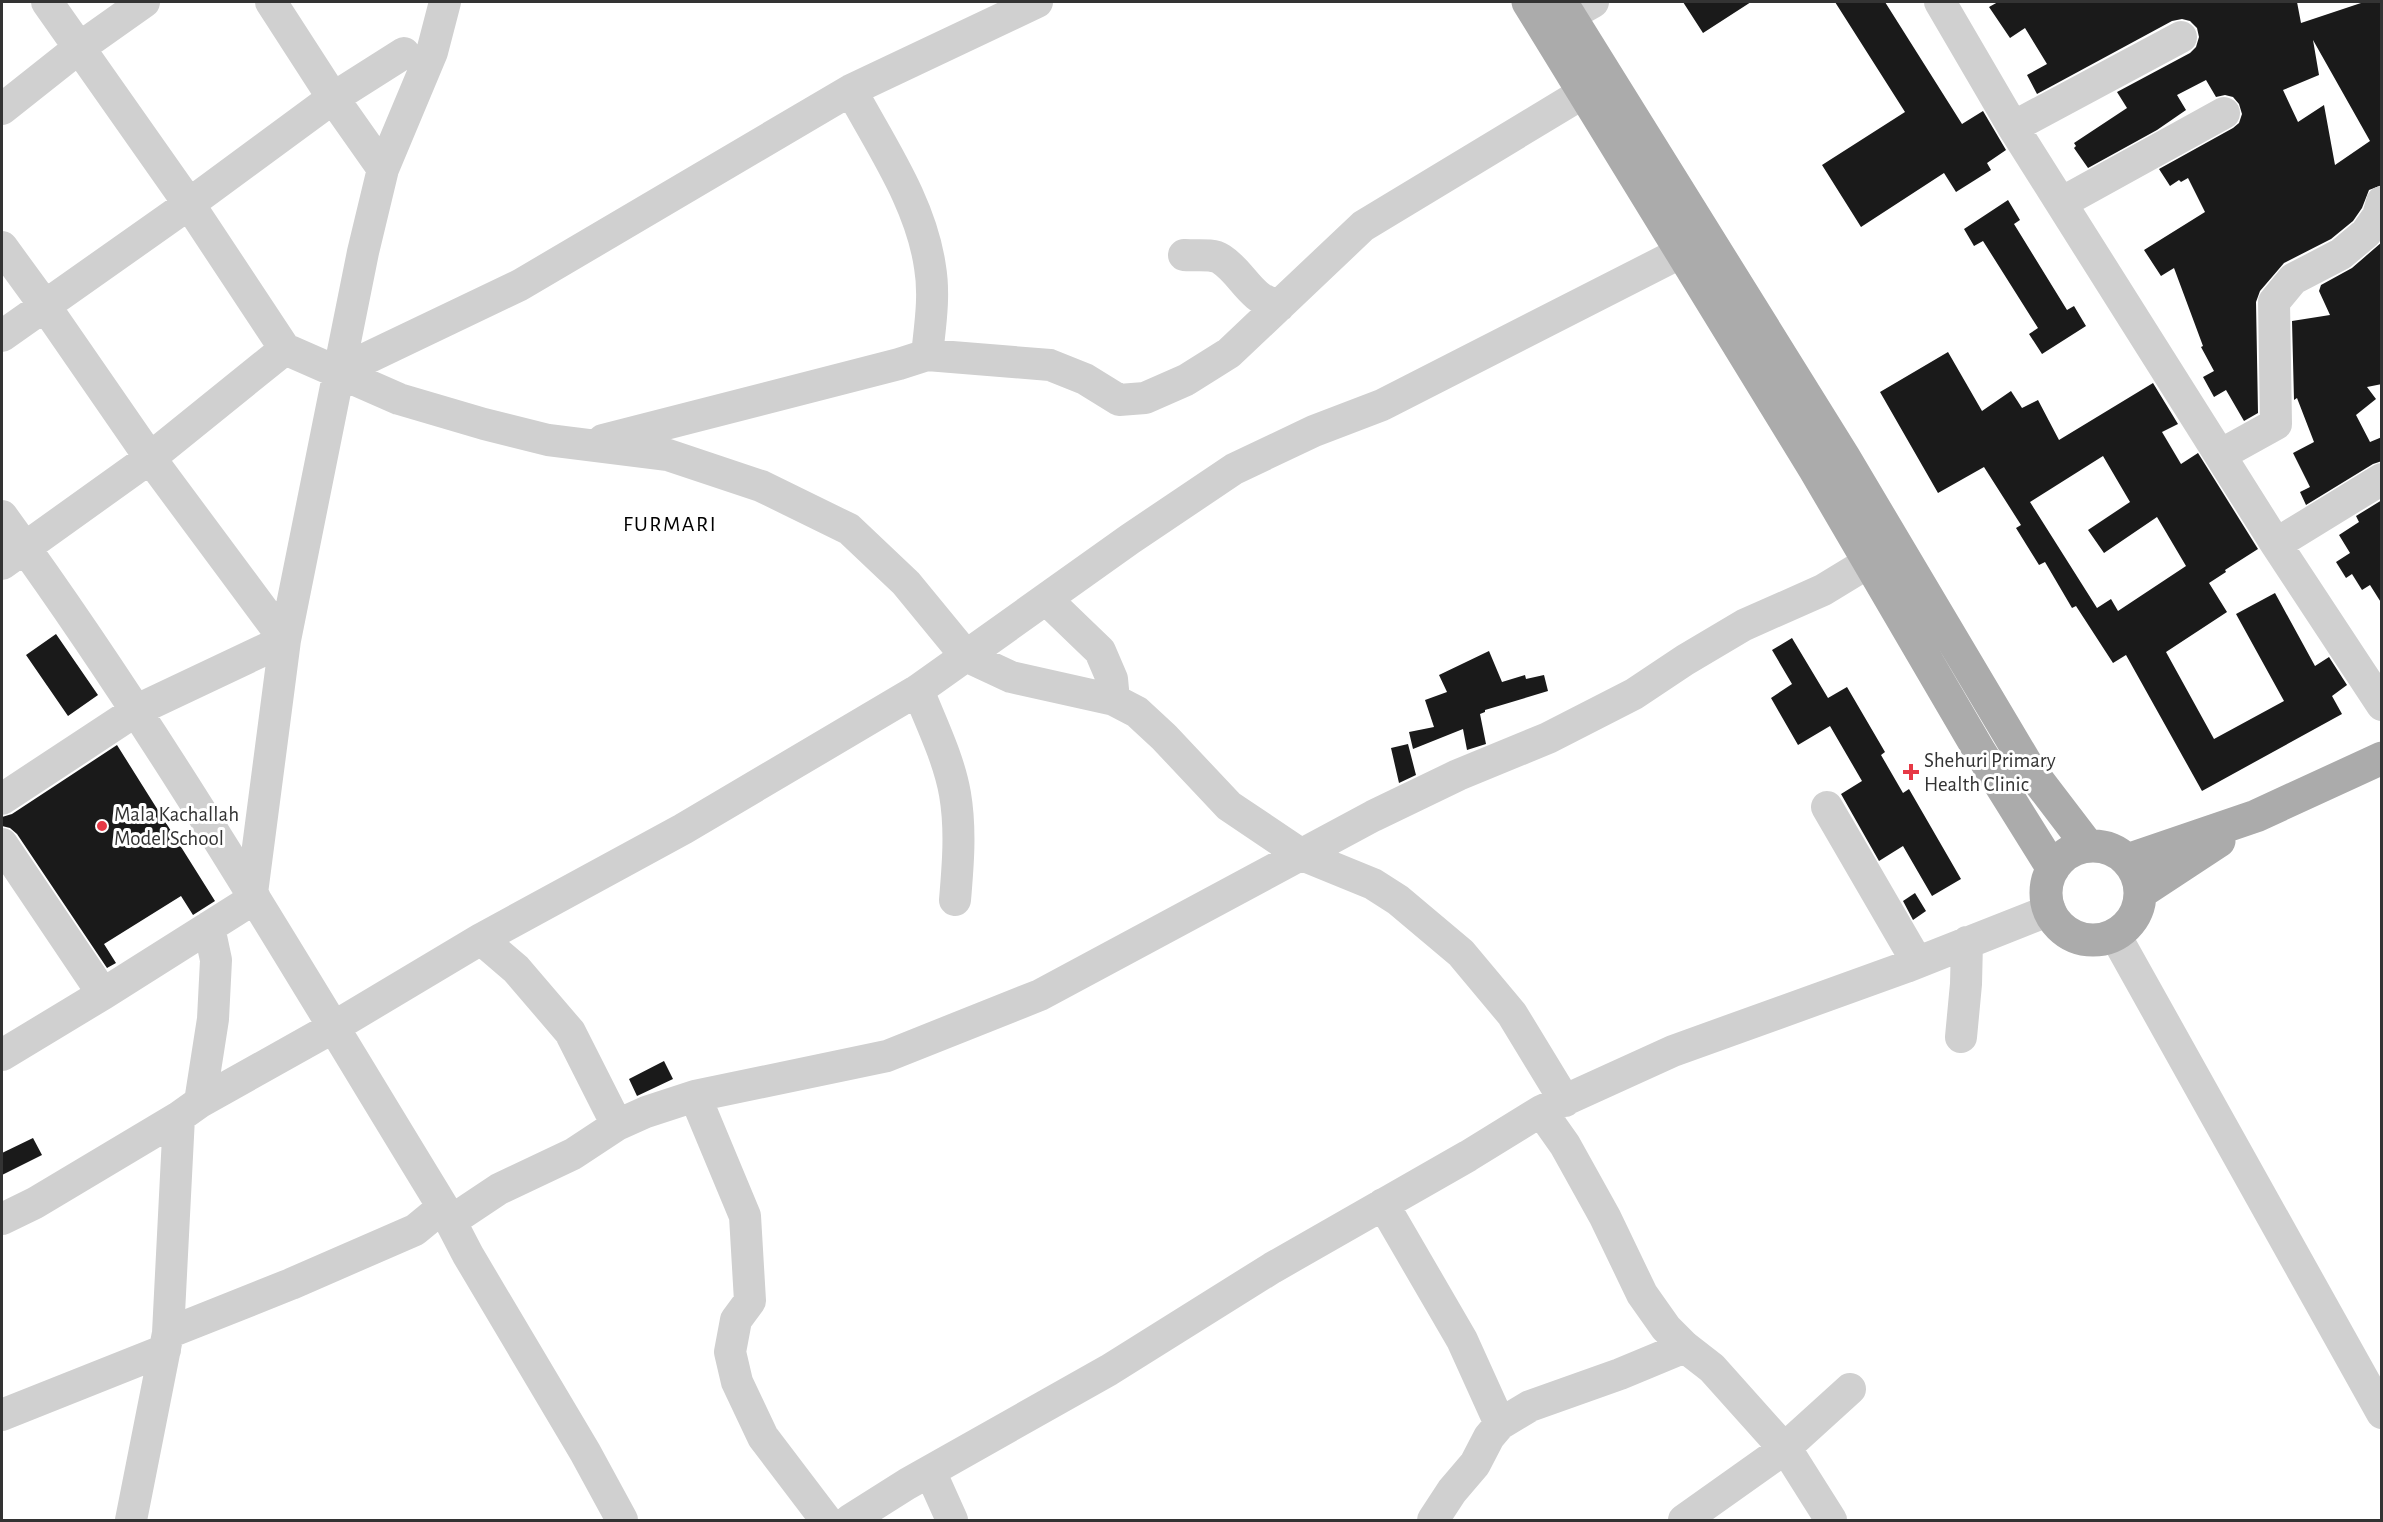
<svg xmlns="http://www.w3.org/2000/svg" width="2383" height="1522" font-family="'Alegreya Sans',sans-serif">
<rect width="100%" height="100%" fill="#fff"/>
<path fill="#1a1a1a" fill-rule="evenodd" d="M1683 2H1751L1703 33Z
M1835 2H1885L1962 124 1983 111 2006 150 1987 163 1991 170 1956 192 1944 173 1861 227 1822 165 1905 112Z
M1998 2H2297L2301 23 2364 2H2382V185L2369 190 2362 208 2353 221 2331 239 2284 263 2260 291 2256 302 2258 413 2244 421 2226 390 2214 397 2203 377 2214 371 2201 347 2203 346 2174 268 2161 276 2144 250 2205 212 2188 178 2181 182 2179 180 2170 186 2159 169 2233 128 2239 123 2242 114 2239 104 2233 97 2225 95 2216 97 2206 80 2177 95 2186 110 2157 130 2088 168 2074 148 2076 146 2074 143 2127 108 2117 92 2190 53 2196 47 2199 37 2197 28 2190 21 2182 19 2172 21 2037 94 2027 75 2047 64 2025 28 2010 38 1989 7ZM2313 40 2370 141 2335 165 2324 105 2298 122 2283 90 2319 75Z
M2008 200 2020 220 2014 224 2067 310 2074 306 2086 326 2042 354 2029 334 2038 328 1983 241 1974 246 1964 229Z
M2382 242V384L2367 387 2376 399 2356 415 2370 442 2382 437V461L2373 464 2306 505 2300 492 2310 487 2293 453 2314 442 2297 398 2294 400 2292 321 2330 315 2319 291 2321 285 2352 268Z
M1948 352 1982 411 2011 391 2022 408 2038 400 2059 440 2153 383 2178 424 2162 432 2181 464 2198 453 2258 549 2225 570 2226 572 2209 583 2227 612 2166 652 2214 739 2284 701 2236 614 2275 593 2315 666 2329 657 2347 685 2332 696 2342 714 2202 791 2126 655 2113 663 2076 606 2072 608 2045 562 2039 565 2016 528 2021 525 1984 467 1938 493 1880 392ZM2103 456 2130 502 2088 530 2104 553 2157 517 2186 566 2118 611 2111 599 2097 608 2030 502Z
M2382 500V604L2370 585 2362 590 2352 574 2346 578 2336 562 2350 553 2339 535 2359 522 2356 516Z
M56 634 98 695 68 716 26 655Z
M1792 638 1828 698 1847 687 1885 752 1881 755 1903 793 1909 789 1961 879 1932 896 1903 846 1879 861 1841 794 1862 781 1830 726 1798 745 1771 698 1792 684 1772 650Z
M1489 651 1502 682 1525 675 1526 679 1544 675 1548 691 1485 710V712L1480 714 1486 744 1467 750 1463 729 1413 749 1409 732 1434 727 1425 700 1447 692 1439 675Z
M1408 744 1416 775 1399 783 1391 748Z
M117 745 215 901 193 915 181 896 104 944 116 963 107 968 17 834 10 828 2 826V817L12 814Z
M1915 893 1926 911 1913 920 1903 901Z
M664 1061 673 1079 637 1096 629 1079Z
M33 1138 42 1155 2 1175V1153Z"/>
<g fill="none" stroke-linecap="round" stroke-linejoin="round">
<path stroke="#d0d0d0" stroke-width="32" d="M47 2 189 204 285 349 399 399 484 424 548 440 668 455 761 486 849 529 906 583 966 656 1011 677 1114 700 1137 712 1164 737 1229 806 1302 855 1373 884 1398 900 1461 953 1512 1014 1565 1101
M271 2 333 98 383 169
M1940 2 2013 127 2276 544 2382 705
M1547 28 1593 2
M851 90C881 146 921 203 930 267 935 296 930 326 927 355
M2 109 79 48 144 2
M2013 127 2181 37
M2061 203 2224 113
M2 247 45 306 150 458 285 640 137 710 2 799
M1184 255C1195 256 1212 253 1221 259 1243 273 1249 299 1279 306
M2 336 189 204 333 98 404 53
M338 372 520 285 851 90 1037 2
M603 440 899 364 927 355 1050 365 1085 379 1119 400 1145 398 1186 380 1229 353 1363 226 1583 93
M2220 455 2276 424 2274 302 2293 279 2341 254 2366 233 2378 216 2382 202
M2 516C163 737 300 974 443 1207L468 1255 585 1452 622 1520
M2276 544 2382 479
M2 564 150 458 285 349
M1046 599 1100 651 1112 679 1114 700
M918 690C931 723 949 759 955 794 961 829 958 865 955 900
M1827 807 1917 962
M2 844 103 994
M252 893 285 640 363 252 383 169 432 52 445 2
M2115 935 2382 1413
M481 939 516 969 570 1032 617 1125
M1961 1037 1966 984 1967 942
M2 1055 103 994 255 898
M695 1096 745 1216 750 1301 736 1320 730 1352 737 1382 763 1437 826 1520
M200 1102 213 1019 216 960 209 927
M1541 1111 1565 1145 1605 1217 1642 1294 1666 1328 1685 1347 1712 1368 1790 1455 1831 1520
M1383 1204 1462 1340 1500 1424
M2 1219 35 1203 179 1117 200 1102 332 1028 481 939 683 829 918 690 1130 539 1234 469 1314 431 1382 405 1680 253
M451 1221 499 1189 573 1154 617 1125 646 1112 695 1096 887 1056 1040 995 1373 816 1458 775 1548 738 1634 694 1685 660 1744 625 1823 590 1869 562
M168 1333 291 1284 415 1230 443 1207
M2 1415 165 1350
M930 1471 952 1520
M131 1520 168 1333 179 1117
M850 1520 907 1484 1109 1370 1272 1268 1468 1156 1541 1111 1673 1051 1906 967 2050 910
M1433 1520 1452 1491 1475 1464 1489 1437 1500 1424 1530 1406 1620 1374 1685 1347
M1684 1520 1784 1449 1850 1389"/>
<path stroke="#ababab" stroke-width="33" d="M1528 2 1814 468 1980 752 2053 869
M1561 2 1844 457 2030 770 2088 846
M2046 893a47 47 0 1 1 94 0a47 47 0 1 1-94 0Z
M2127 860 2256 816 2382 758
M2140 893 2219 841"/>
</g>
<g fill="#e63946" stroke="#fff" stroke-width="2">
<path d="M1908 763h6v6h6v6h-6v6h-6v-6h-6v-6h6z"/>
<circle cx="102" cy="826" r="6"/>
</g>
<g text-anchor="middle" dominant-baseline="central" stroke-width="6" stroke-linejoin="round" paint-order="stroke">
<g font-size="21" fill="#333" stroke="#fff" text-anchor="start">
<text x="1924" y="760">Shehuri Primary<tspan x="1924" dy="24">Health Clinic</tspan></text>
<text x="114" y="814">Mala Kachallah<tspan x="114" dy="24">Model School</tspan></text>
</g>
<g font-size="22" letter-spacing="1.5" fill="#000" stroke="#fff">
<text x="670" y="524">FURMARI</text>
</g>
</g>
<rect width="2383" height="1522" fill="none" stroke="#333333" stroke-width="6"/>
</svg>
